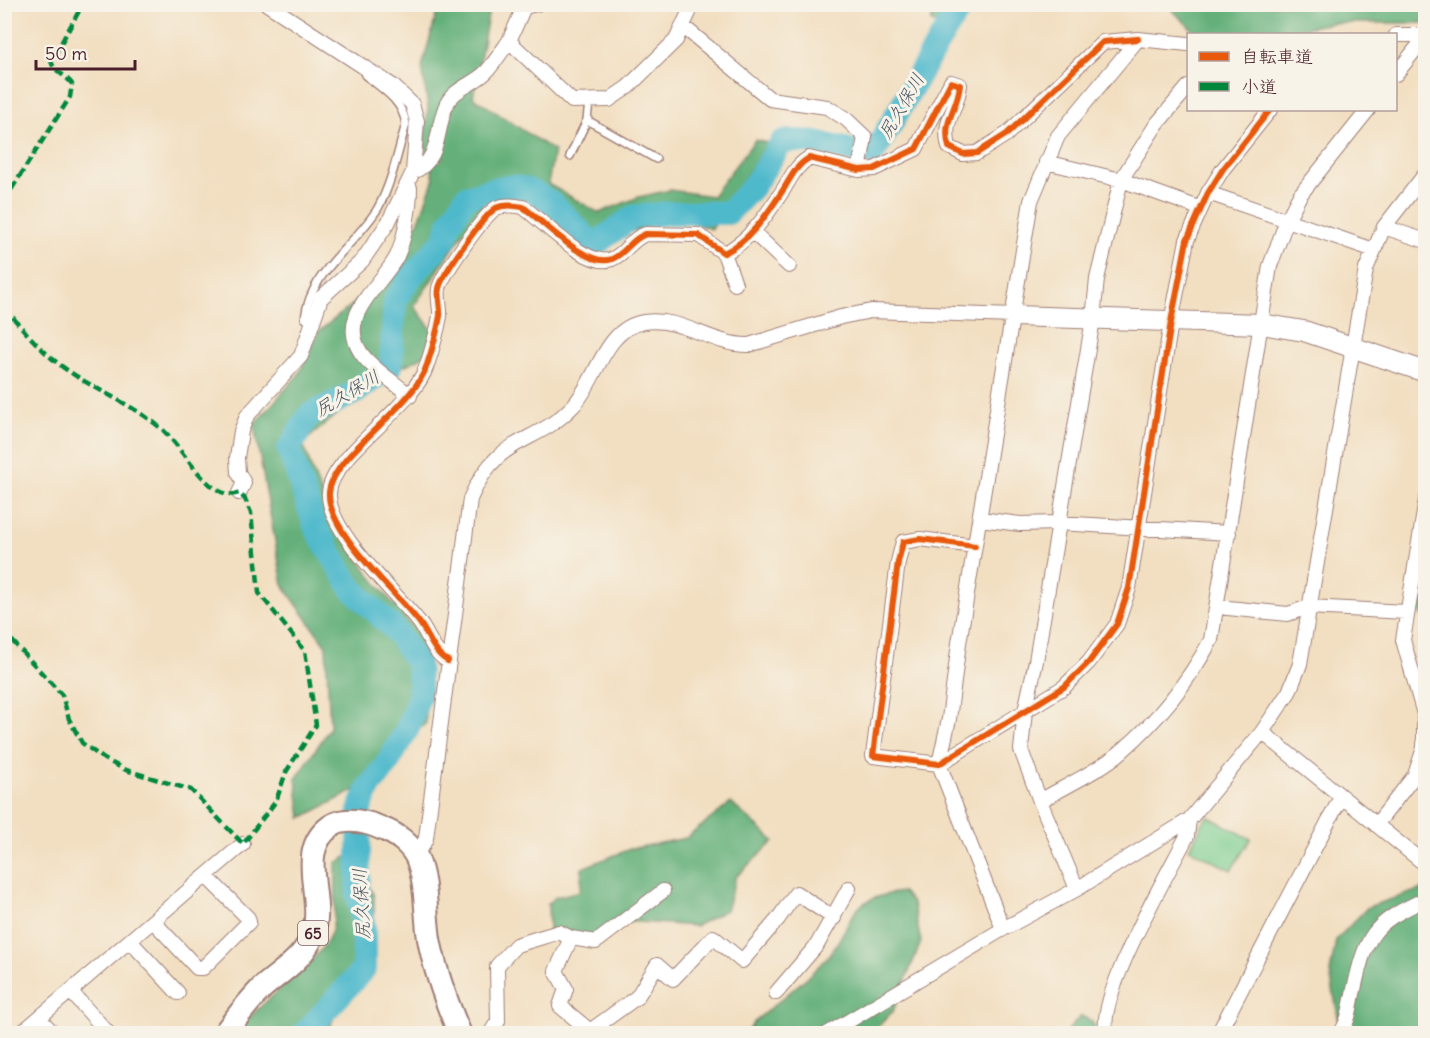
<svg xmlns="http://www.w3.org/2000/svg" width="1430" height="1038" font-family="Delius,'Klee One',sans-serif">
<rect width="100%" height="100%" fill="#f7f3e8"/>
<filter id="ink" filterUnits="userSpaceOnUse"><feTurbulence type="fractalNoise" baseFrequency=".0167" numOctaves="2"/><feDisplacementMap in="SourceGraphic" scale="12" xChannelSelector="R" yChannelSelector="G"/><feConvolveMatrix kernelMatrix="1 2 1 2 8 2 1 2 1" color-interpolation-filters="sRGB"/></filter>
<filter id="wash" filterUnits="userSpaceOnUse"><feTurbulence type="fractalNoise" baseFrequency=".008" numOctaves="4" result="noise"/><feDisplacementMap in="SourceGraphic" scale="24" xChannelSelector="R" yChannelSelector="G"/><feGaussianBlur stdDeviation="1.35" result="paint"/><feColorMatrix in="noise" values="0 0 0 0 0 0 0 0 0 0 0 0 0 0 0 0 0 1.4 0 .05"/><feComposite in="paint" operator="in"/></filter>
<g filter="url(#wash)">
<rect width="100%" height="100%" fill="#f2dec0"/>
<path fill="#7ccd8f" stroke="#63765d" stroke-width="1.5" d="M1207 816 1251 839 1231 870 1189 849Z"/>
<path fill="#65b07a" stroke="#586852" stroke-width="1.5" d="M439 5H490L473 97 554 151 548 184 599 213 639 197 670 190 712 196 755 140 768 143 712 229 677 218 599 242 564 224 524 195 484 203 414 306 433 331 426 355 378 379 361 401 343 409 303 443C326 522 368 579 424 638L426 723 354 791 301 818 296 779 330 728 326 646 283 585 254 425 299 374 318 332 392 273 420 218 434 178 424 142 428 107 422 67Z
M934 5V4L970 5 954 28 931 22Z
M1167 5H1425V23H1332L1274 34H1197Z
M1425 553V618L1416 612Z
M731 803 774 841 736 877 726 910 696 926 624 921 594 938 549 931 548 903 556 897 580 891 582 868 630 849 686 838Z
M352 854 374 896V945L351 975 324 996 336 1011 330 1028 321 1033 236 1034C259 1000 319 965 331 933 337 916 335 882 336 863Z
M1425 888V1033H1341L1330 973 1336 940 1368 907Z
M903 892 913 904 921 942 893 1011 872 1033 745 1034 755 1021C778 1001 809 979 828 956 858 918 845 898 903 892Z
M1081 1016 1092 1021 1097 1033H1065Z"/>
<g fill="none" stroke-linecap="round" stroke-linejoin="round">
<path stroke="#4fb9cc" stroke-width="24" d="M304 1034 364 969V927L358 897 360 808 370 786 386 766 408 728 420 693 418 664 394 629 352 589 316 528 289 449 309 415 356 392 391 366 395 300 411 277 445 239 450 223 466 197C482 193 501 185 517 187 549 192 572 225 594 245L633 217 670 213H728L752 188 782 142C810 137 844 151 873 154 903 107 926 57 958 12L960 4"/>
</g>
</g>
<g filter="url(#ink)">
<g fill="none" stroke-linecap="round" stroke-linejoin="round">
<g stroke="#9e7e76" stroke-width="10">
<path id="lane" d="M587 120 656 159
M570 156 587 120 589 102
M312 324 305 318C311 270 354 247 378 208 392 183 398 151 406 124 402 100 384 90 365 75"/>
</g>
<g stroke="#9e7e76" stroke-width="16">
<path id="street" d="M537 4 524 7 509 41 572 101 609 100 628 87 676 40 693 4
M684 27 770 99 827 107 846 119 865 137 859 170
M1396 35H1426
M1396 74 1426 36
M1046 162 1121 180 1199 208
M413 172C440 161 436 132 445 108 452 88 474 85 487 71 495 62 502 51 509 41
M1208 193 1374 250
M1384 227 1426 241
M752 231 789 266
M724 253 735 284
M410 396C395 382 373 370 361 353 336 315 381 287 397 256 405 238 410 207 410 188
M239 493 244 483 238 472 237 458 241 431 247 416 301 356 321 298 362 261 388 223 413 172 417 121 412 104 393 86 267 4
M980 519 1020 524 1058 523 1229 533
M975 546 920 539 903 542 898 562 873 756 939 764 1064 687 1089 662 1117 624 1129 588 1171 322 1187 240 1208 193 1223 169 1270 110
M1218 607 1288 614 1308 607 1406 612
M448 661C433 653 429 635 419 622 396 592 327 532 329 493 331 455 413 409 427 365 432 350 437 332 440 316 441 307 436 294 440 285 446 270 483 216 496 208 505 204 514 205 523 207 543 221 587 269 612 259 626 253 632 238 646 234L698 235 724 253C751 241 769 211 785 187 792 175 797 165 809 158L859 170 874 169 916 149 951 82 960 85C957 112 942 119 949 147L963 154 977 153 1007 134 1103 42 1138 39
M1262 732 1426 865
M1040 801C1064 787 1102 769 1122 751 1158 720 1188 682 1211 640L1270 266 1287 220 1300 195 1368 110
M1376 825 1415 775 1424 748V714L1403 640 1426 500
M414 853 423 845 426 838 470 499C498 433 533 448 573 406 597 381 604 328 644 322 681 316 713 346 749 345L841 317 871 311 1014 316
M1077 889 1040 801 1021 750 1025 711 1036 661 1093 319 1097 279 1121 180 1156 125 1188 87
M154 922 197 968H203L249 922 248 918 206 876
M1003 929 939 764 949 719 959 643 1031 201 1058 136 1138 39 1188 44
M571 938 556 971 566 989 560 1006 590 1031 637 997 657 965 673 979 713 937 742 961 778 919 796 893 834 918
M131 942 178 993
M71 992 109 1034
M776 993 817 945 849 888
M39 1018 54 1034
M20 1034 243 844
M490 1034 498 1021 497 966 516 945 559 932 571 938 596 942 663 891
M827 1034 1003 929 1077 889 1189 820 1262 732 1289 692 1300 664 1366 269 1384 227 1426 173
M1107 1034C1094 1000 1169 872 1187 836L1189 820
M1218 1034 1341 797
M1340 1034C1349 1021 1350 1008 1353 994 1366 936 1370 924 1426 899"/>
</g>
<g stroke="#9e7e76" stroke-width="22">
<path id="secondary" d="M1014 316 1261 324 1304 331 1426 372"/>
</g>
<g stroke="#9e7e76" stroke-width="26">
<path id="primary" d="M224 1034C236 1018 248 1002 262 988 279 973 299 962 310 941 330 904 292 853 331 826 346 816 368 822 383 829 397 834 411 845 417 858 427 883 425 912 429 939 435 971 447 1004 460 1034"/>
</g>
<use href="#lane" stroke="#fff" stroke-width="7"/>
<use href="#street" stroke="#fff" stroke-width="14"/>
<use href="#secondary" stroke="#fff" stroke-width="20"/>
<use href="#primary" stroke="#fff" stroke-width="22"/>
<path stroke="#00873e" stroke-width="4.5" stroke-dasharray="9 4.5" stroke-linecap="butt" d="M4 201 70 97 72 84C66 75 54 72 51 61L83 4
M4 307C20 326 36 345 55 361 88 388 131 402 163 430 182 447 211 504 239 493L245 499 251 513 259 593 305 651 316 725 286 772 276 801 243 844 191 790 126 770 104 759 82 743 69 719 62 695 4 632"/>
<g stroke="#f7f3e8" stroke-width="10">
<path id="cycleway" d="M975 546 920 539 903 542 898 562 873 756 939 764 1064 687 1089 662 1117 624 1129 588 1171 322 1187 240 1208 193 1223 169 1270 110
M448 661C433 653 429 635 419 622 396 592 327 532 329 493 331 455 413 409 427 365 432 350 437 332 440 316 441 307 436 294 440 285 446 270 483 216 496 208 505 204 514 205 523 207 543 221 587 269 612 259 626 253 632 238 646 234L698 235 724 253C751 241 769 211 785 187 792 175 797 165 809 158L859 170 874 169 916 149 951 82 960 85C957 112 942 119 949 147L963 154 977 153 1007 134 1103 42 1138 39"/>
</g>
<use href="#cycleway" stroke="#e8590c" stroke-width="6"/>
</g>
</g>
<g text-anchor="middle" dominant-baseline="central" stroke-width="6" stroke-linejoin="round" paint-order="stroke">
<rect fill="#f7f3e8" stroke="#7e5f64" stroke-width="1.5" x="298" y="921" width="30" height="24" rx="4.5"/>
<g font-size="15" font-weight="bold" fill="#4a1f2b">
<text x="313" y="933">65</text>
</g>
<g font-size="18" font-style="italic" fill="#4c5563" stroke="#f7f3e8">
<text transform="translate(901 106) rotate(-60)">尻久保川</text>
<text transform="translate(347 393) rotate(-31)">尻久保川</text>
<text transform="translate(361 904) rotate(-93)">尻久保川</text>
</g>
</g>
<rect width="1430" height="1038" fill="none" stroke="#f7f3e8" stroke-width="24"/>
<rect x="1187" y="33" width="210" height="78" fill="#f7f3e8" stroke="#b29e9c" stroke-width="1.5"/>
<rect x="1199" y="52" width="30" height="9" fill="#e8590c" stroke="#b29e9c" stroke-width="1.5"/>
<text x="1241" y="63" font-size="18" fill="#4a1f2b">自転車道</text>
<rect x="1199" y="82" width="30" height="9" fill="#00873e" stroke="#b29e9c" stroke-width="1.5"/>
<text x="1241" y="93" font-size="18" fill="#4a1f2b">小道</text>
<path d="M36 60v9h99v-9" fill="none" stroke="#4a1f2b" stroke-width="3"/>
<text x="45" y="60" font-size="18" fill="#4a1f2b" stroke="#f7f3e8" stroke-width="4.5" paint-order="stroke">50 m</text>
</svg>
